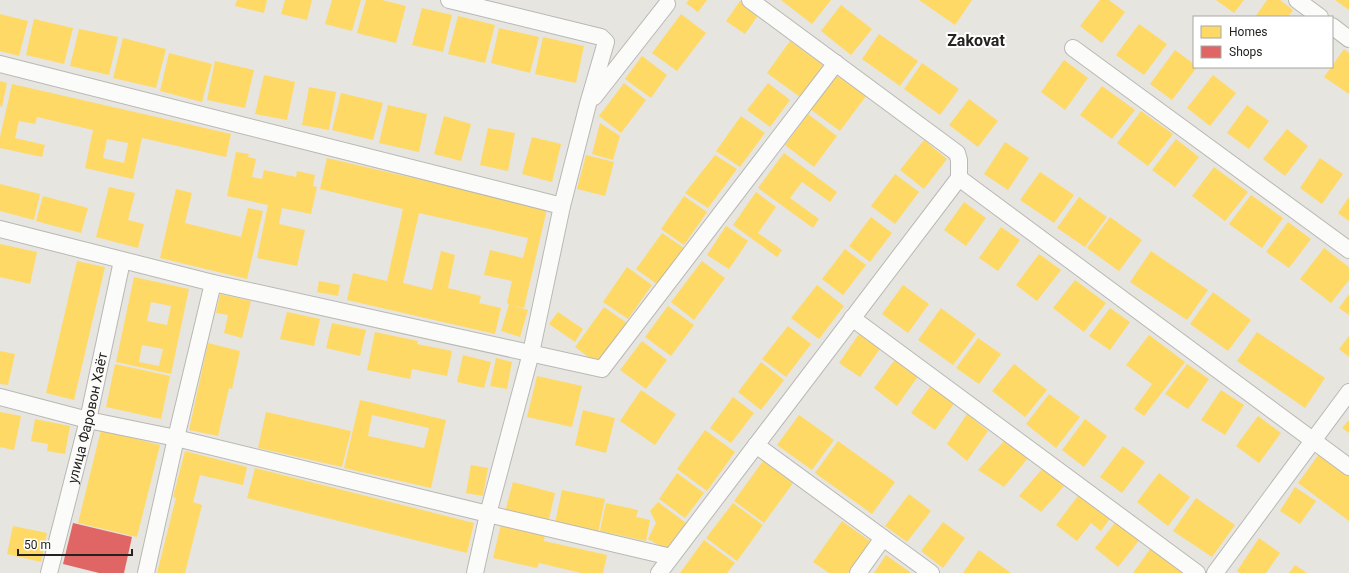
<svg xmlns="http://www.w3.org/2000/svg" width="1349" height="573" font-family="Roboto,sans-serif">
<rect width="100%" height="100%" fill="#e6e5e0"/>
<path fill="#ffd966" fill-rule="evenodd" d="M237 0H267L264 13 235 6Z
M285 0H312L307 20 281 14Z
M332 0H361L352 31 325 24Z
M366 0H382L406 6 396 43 357 33Z
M689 0H707L698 12 686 3Z
M781 0H831L812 24Z
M919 0H972L955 25Z
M1100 0H1109L1125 12 1102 43 1080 26Z
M1216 0H1244L1234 13Z
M1267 0H1280L1293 10 1288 17H1255Z
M1335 0H1349V10Z
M740 1 759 14 745 34 726 21Z
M841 5 872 29 851 55 821 31Z
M422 8 452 15 443 52 412 45Z
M0 14 28 21 19 56 0 51Z
M681 14 706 33 677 71 652 53Z
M458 16 495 25 485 63 448 54Z
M34 19 73 28 64 64 26 55Z
M1139 24 1167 44 1144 75 1116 55Z
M499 28 539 37 530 73 491 63Z
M79 29 118 37 109 75 70 66Z
M879 34 918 61 900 86 862 59Z
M543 37 584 46 576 83 535 74Z
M123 38 166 49 156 88 113 78Z
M790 41 823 65 800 97 767 73Z
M1344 49 1349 53V94L1324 77Z
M1175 50 1194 64V67H1197L1172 100 1150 84Z
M169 53 212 64 202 102 160 91Z
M642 56 667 75 651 98 625 79Z
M1064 60 1088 78 1065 110 1041 92Z
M215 61 254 70 245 108 207 100Z
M922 63 959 89 940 115 904 89Z
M264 75 295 82 287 120 255 114Z
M836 75 866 96 840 131 810 109Z
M1213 75 1236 93 1210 126 1187 108Z
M0 81 7 83 2 107 0 106Z
M624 83 646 100 621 133 599 116Z
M768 83 790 100 770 127 747 110Z
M12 84 231 134 226 157 142 138 133 179 85 168 93 130 37 117 35 124 19 121 15 138 45 145 42 157 0 148V137ZM107 139 128 143 124 163 103 158Z
M1102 86 1135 110 1112 139 1080 115Z
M309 87 336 92 329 130 302 125Z
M341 93 383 103 373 140 332 130Z
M969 99 998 121 978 147 949 125Z
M388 105 427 114 419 152 379 143Z
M1247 105 1269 121 1249 149 1227 133Z
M1141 111 1173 134 1148 166 1117 143Z
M808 114 837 136 814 167 785 145Z
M444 116 471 124 461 161 434 154Z
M741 116 765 133 740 167 716 151Z
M600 123 620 136 613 160 592 154Z
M488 128 515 133 508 171 480 165Z
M1287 129 1308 146 1285 176 1263 159Z
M532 137 561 144 552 182 522 174Z
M1176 139 1199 157 1175 187 1152 170Z
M924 140 947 159 924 189 900 170Z
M1005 142 1029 158 1008 190 984 174Z
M236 152 249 154 248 157 256 159 252 177 262 179 264 170 296 177 297 171 315 175 313 186 317 187 311 214 282 208 279 224 305 230 297 266 257 258 268 205 227 196Z
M784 153 837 192 830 202 802 182 790 198 819 219 813 228 758 188Z
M586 155 614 162 605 196 577 189Z
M715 155 737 169 708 208 685 193Z
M327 158 547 209 524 308 511 305 528 310 520 337 501 331 509 304 507 303 512 281 484 275 490 250 523 258 528 238 419 213 403 283 432 290 441 251 455 255 448 288 481 296 479 303 501 308 495 334 347 300 353 273 387 281 403 209 320 189Z
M1320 158 1343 174 1322 204 1300 188Z
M1214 167 1248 192 1225 221 1192 196Z
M1040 172 1074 195 1054 223 1020 200Z
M895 174 919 192 895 224 871 206Z
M0 184 40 194 34 220 0 211Z
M109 187 135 193 128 220 144 224 138 248 96 237Z
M176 189 192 193 185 223 241 237 248 208 263 211 247 279 160 258Z
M756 192 776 207 758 233 782 250 777 257 733 225Z
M1251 195 1283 218 1262 248 1229 224Z
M43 196 88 208 81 233 36 221Z
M684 196 707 212 684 245 661 229Z
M1079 197 1107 217 1085 247 1057 228Z
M1349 197V221L1338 213Z
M964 202 986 218 966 246 944 230Z
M871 217 892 233 870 262 849 246Z
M1110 217 1142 240 1119 271 1087 248Z
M1288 222 1311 239 1289 268 1266 252Z
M726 226 748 241 729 269 707 255Z
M1001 227 1020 240 998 271 979 258Z
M662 233 684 248 658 285 636 269Z
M0 244 37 252 30 284 0 277Z
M1324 248 1349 267V280L1331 303 1300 279Z
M845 249 866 265 843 295 822 279Z
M1151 251 1208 290 1187 320 1130 282Z
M1039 254 1061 270 1037 301 1016 285Z
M77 261 105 267 74 400 46 393Z
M702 261 725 278 694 320 671 302Z
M627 267 652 285 628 319 603 302Z
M134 277 189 289 171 374 116 362ZM151 302 171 306 167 325 147 321ZM142 345 163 349 159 366 139 362Z
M1075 280 1106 303 1084 332 1053 308Z
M319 281 340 285 338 296 317 292Z
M817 285 844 306 819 339 791 318Z
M903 285 929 304 908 333 882 314Z
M1213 292 1251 320 1228 351 1190 324Z
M220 294 251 301 242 338 224 333 228 315 216 313Z
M1349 294V315L1339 308Z
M668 306 694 325 671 356 645 337Z
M604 307 627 323 598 364 575 347Z
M941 308 976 334 953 365 918 340Z
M1110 308 1130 322 1110 350 1089 336Z
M287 312 320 319 314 346 280 339Z
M558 312 583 329 575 342 549 324Z
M332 323 366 330 360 356 326 348Z
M788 326 811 344 786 377 762 359Z
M861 331 882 346 860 377 839 363Z
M375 332 418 341 417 344 452 351 447 376 412 369 410 379 367 370Z
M1257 332 1325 378 1305 408 1237 361Z
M1149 335 1185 362 1144 416 1134 409 1152 384 1126 365Z
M1349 336V357L1339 349Z
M978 338 1001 354 979 384 956 368Z
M642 341 667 360 646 389 620 370Z
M208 343 240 351 232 389 229 388 218 436 189 430Z
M0 351 15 354 8 385 0 384Z
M463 355 491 362 484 388 457 382Z
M496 358 512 362 507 389 490 386Z
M896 358 919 375 897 406 874 388Z
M761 362 784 380 761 410 738 392Z
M115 364 170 376 161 419 106 407Z
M1014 364 1047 390 1025 417 992 391Z
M1187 364 1209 379 1188 409 1165 394Z
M537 376 582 386 572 427 527 417Z
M932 384 956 401 935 430 911 413Z
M641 390 676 414 655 445 620 421Z
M1221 390 1244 405 1225 435 1201 420Z
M1049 394 1080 417 1056 448 1026 424Z
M733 397 754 413 731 443 710 428Z
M360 400 446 420 431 488 344 468ZM372 415 429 428 424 448 368 436Z
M583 410 615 418 606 453 575 445Z
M0 412 21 416 14 450 0 447Z
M266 412 351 431 342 467 258 448Z
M967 414 988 431 967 461 947 444Z
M799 415 834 440 812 470 777 445Z
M1258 416 1281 433 1259 463 1236 446Z
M35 419 70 426 65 454 47 451 48 444 31 441Z
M1085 419 1107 436 1084 467 1062 450Z
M1349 420V433L1342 428Z
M101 430 160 445 137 537 78 523Z
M705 430 735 452 707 491 677 469Z
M838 441 895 482 872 514 815 473Z
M1004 441 1028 458 1004 487 978 470Z
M1123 446 1145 462 1122 493 1100 477Z
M185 451 247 467 243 485 200 475 193 502 202 505 185 573H157L176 498 173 497Z
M1319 454 1349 476V521L1298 483Z
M763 461 793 483 764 523 734 501Z
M471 465 488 468 483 496 466 493Z
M255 468 474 523 467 553 247 498Z
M1042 469 1065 485 1041 512 1019 496Z
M677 473 704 493 685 518 659 499Z
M1159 473 1190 497 1168 526 1137 502Z
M513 482 555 493 548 523 505 512Z
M1295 487 1316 501 1300 524 1280 511Z
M562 490 605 499 598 533 555 523Z
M1080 493 1111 517 1101 531 1091 523 1077 541 1056 525Z
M909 494 931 511 907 542 885 526Z
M1196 498 1235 525 1212 557 1173 531Z
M658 502 686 523 666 549 648 539 656 523 650 511Z
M606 503 638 510 636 517 650 520 646 541 600 531Z
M733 503 763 525 737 561 706 538Z
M1118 519 1141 538 1118 567 1095 548Z
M842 521 870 541 848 573H829L813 562Z
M943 522 965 538 943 568 921 551Z
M501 524 545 534 544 541 607 555 603 573H581L539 563 537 568 493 558Z
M13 526 47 533 41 562 7 554Z
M1259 538 1280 553 1266 573H1240L1237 571Z
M704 540 735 563 727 573H680Z
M1153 545 1191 573H1133Z
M979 550 1011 573H963Z
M886 555 911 573H874Z
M1295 565 1307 573H1289Z"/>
<path fill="#e06666" d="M73 523 132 537 124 573H99L63 564Z"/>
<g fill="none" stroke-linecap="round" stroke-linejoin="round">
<g stroke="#b9b8b4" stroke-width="18">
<g id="minor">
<path d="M449 0 466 4"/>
<path d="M467 0 466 4 601 37 606 42 588 104 562 206 531 353 488 514 475 573"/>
<path d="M1297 0 1320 17"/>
<path d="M1332 26 1349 39"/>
<path d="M1073 48 1349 250"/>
<path d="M0 64 562 206"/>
<path d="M594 97 667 4"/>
<path d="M959 178 1349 467"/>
<path d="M0 229 213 283 602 369 836 63"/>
<path d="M852 318 1197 573"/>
<path d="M0 397 88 420 176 438 488 514 671 557"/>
<path d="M756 445 931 573"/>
<path id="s1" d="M49 573 88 420 122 261"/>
<path d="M146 573 176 438 213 283"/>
<path d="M659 573 959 178V160L957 153 750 0"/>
<path d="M858 573 883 538"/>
<path d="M1215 573 1349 392"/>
</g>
</g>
<use href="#minor" stroke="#fbfbfa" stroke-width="16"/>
</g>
<g text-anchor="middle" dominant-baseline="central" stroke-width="4" stroke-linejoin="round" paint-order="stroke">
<g font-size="14" fill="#24231f" stroke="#fff">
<text stroke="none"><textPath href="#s1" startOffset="160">улица Фаровон Хаёт</textPath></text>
</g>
<g font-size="16" font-weight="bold" fill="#24231f" stroke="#fff">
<text x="976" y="40">Zakovat</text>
</g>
</g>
<rect x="1193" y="16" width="140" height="52" fill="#ffffff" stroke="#a7a7a5"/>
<rect x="1201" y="26" width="20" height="12" fill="#ffd966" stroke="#a7a7a5"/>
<text x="1229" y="36" font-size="12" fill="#24231f">Homes</text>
<rect x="1201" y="46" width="20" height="12" fill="#e06666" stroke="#a7a7a5"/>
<text x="1229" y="56" font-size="12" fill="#24231f">Shops</text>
<path d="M18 549v6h114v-6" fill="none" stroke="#24231f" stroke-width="2"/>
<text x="24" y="549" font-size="12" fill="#24231f" stroke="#ffffff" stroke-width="3" paint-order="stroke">50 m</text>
</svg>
